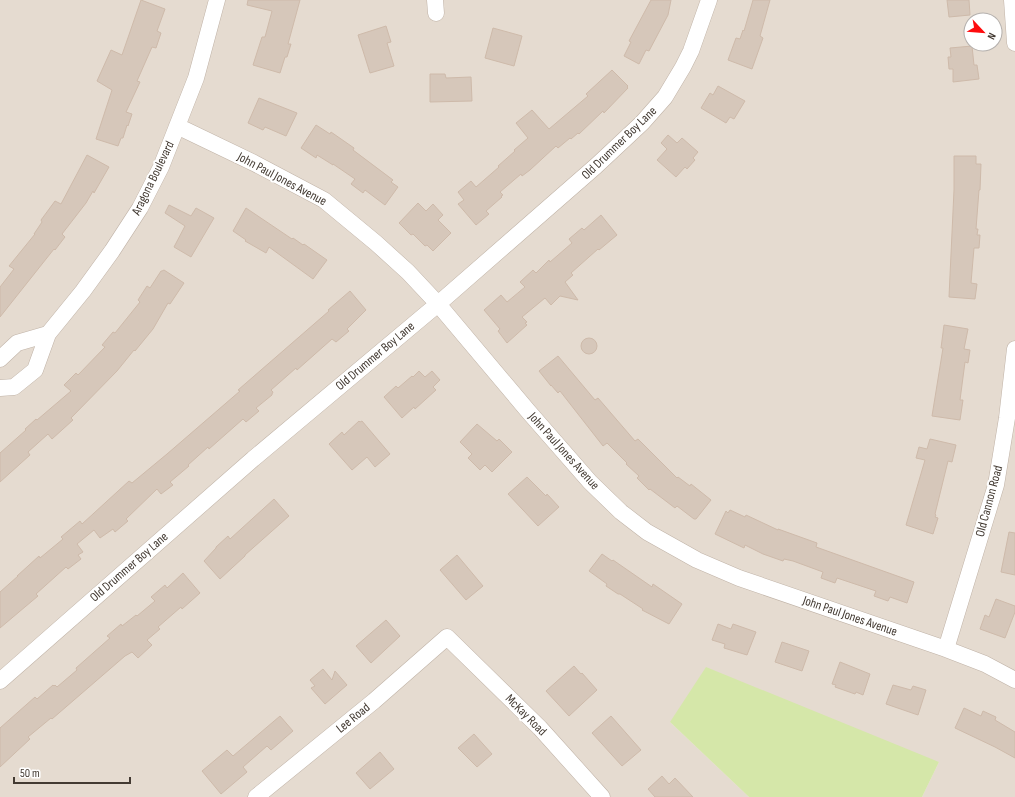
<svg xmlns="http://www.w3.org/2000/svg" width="1015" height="797" font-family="'Sofia Sans Condensed',sans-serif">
<rect width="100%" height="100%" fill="#f1eae2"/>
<path fill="#e5dbd0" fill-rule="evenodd" d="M0 0H1015V797H922L939 762 670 722 749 797H0ZM971 20H995V44H971Z"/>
<path fill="#d5e7a9" d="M706 667 939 762 922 797H749L670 722Z"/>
<path fill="#d6c7ba" stroke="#cebaaa" d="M141 0 165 9 157 31 161 33 156 48 152 47 137 81 140 82 126 112 132 114 128 126 127 125 123 138H121L118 146 96 139 112 90 97 81 111 50 122 55Z
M248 0H300L288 44H291L287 57H285L280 73 253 65 262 37H265L272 11 247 5Z
M651 0H671L668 15 649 51 646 50 639 64 624 56 631 42 629 41Z
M753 0H770L760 36 763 38 752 69 728 60 736 38 740 39 743 30 744 31Z
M947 0H969L970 15 949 17Z
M386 26 391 42 387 43 394 66 370 73 358 35Z
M493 28 522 36 514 66 485 58Z
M972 46 974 65H977L979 79 953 82V69H949L948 57H951L950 48Z
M612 70 628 86 627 87 628 88 604 113 603 111 579 134 578 133 571 139 570 138 558 148 556 146 530 170 522 176 521 174 500 192 503 195 501 196 502 197 486 211 489 214 476 225 458 204 464 200 458 192 471 181 476 187 499 167 498 166 515 151 514 150 528 138 516 123 532 110 549 129 588 96 586 94Z
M430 74H445L446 78 471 77 472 101 430 102Z
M718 86 745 101 734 119 730 117 726 123 701 108 710 93 713 95Z
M259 98 297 113 286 136 265 127 263 130 248 123Z
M316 125 330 134 331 132 354 148 353 150 393 180 391 182 398 187 385 205 365 190 363 193 351 184 355 179 333 164V165L317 155 316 158 301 148Z
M668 135 677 143 682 138 698 152 693 158 695 160 687 169 685 167 676 177 657 160 667 149 661 143Z
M87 155 109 167 94 193 93 191 86 203 62 234 65 237 55 250 54 249 0 317V287L14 269 9 266 35 234H34L42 222 41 220 55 201 61 204Z
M954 156H976V164H981L980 190H979L976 229H978L977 235H980L979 248H974L971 283 977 284 975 299 949 297 954 190Z
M418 203 426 211 433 204 443 215 438 220 451 233 433 251 427 245 425 246 413 234 411 235 399 223Z
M169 205 191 216 196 208 214 218 191 257 174 247 185 226 165 213Z
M246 208 292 239 293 238 303 245 304 244 327 260 313 279 269 247 266 253 245 241 246 240 233 231Z
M601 215 617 235 599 250 598 249 571 273 573 275 565 282 578 300 560 296 551 305 545 298 522 317 527 322 525 323 527 325 507 343 498 331 500 329 484 310 501 295 507 302 525 287 520 282 533 270 536 273 549 260 550 262 572 243 569 239 582 228 584 230Z
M164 270 184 283 170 304 168 303 153 329 135 351 134 350 117 371 71 418 73 420 52 439 48 434 28 452 30 455 0 482V453L26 430 25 429 36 419 37 420 71 391 64 385 76 373 78 375 105 347 102 345 113 332 115 333 140 302 138 300 147 286 150 288 161 271H162Z
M350 291 366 310 347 329 349 331 336 342 332 339 297 370 296 368 271 390 273 392 272 394V395L256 408 259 411 246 422 243 419 209 449 208 447 188 465 189 466 170 482 173 485 161 494 157 489 126 519 128 521 115 532 113 529 100 538 94 530 77 544 83 552 78 555 81 559 68 569 66 567 36 594 38 596 0 628V592L18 576H17L39 556 40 558 63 539 61 537 80 521 82 524 129 481 132 483 167 454 240 391 238 390 329 311 328 310Z
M944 325 968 329 964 349 970 350 968 363 965 362 960 400H963L960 420 932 416 943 348H941Z
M581 346a8 8 0 1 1 16 0a8 8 0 1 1-16 0Z
M558 356 595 400 598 398 635 441 638 439 677 478 678 477 690 486 691 484 711 500 696 519H694L677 506 675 508 650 489 649 490 637 478 639 476 626 464 627 463 607 443 603 446 560 391 558 393 551 385V386L539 371Z
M419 371 425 377 432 371 440 380 433 387 436 390 415 409 414 407 402 418 384 397 396 386 398 388 412 376 413 377Z
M359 421 360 422 362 421 390 454 375 467 367 457 352 470 329 444 342 432 344 435Z
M477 424 497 441 499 439 512 452 492 472 485 465 480 470 468 458 472 454 460 442Z
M930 439 956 445 952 462 948 461 935 514 936 515 935 517 938 518 933 534 906 525 925 460 916 458 919 447 927 449Z
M527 477 546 496 547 494 559 507 538 526 508 494Z
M274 499 289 516 245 555V556L220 579 204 561 216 548V547L228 536 230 539Z
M730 510 745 517 746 515 778 530V529L817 543 816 547 914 582 907 603 890 597 888 601 874 596 876 591 837 578 835 583 821 578 823 572 793 561 784 559 783 561 763 554 745 545 744 548 715 534 726 511 728 513Z
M1009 532 1015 533V575L1001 572Z
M602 554 612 561 613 560 652 587 653 584 682 604 669 624 642 610 643 609 620 594H618L606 586 607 584 589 571Z
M457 555 483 586 466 600 440 570Z
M183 573 200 593 182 609 181 607 158 627 160 629 147 640 152 645 138 658 132 652 125 656 52 719 51 718 28 737 30 739 0 767V728L35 697 37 699 53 685 54 686 55 685 57 687 77 670 76 668 110 638 107 636 121 624 122 626 136 615 137 616 155 601 151 597 165 585 167 588Z
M996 599 1015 606V612L1005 638 980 629 985 615 989 617Z
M386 620 400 636 371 663 356 646Z
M718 624 731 629 733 624 756 632 747 655 724 648 725 644 712 640Z
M782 642 809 651 802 671 775 662Z
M840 662 870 674 863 695 856 692 855 694 835 687 836 685 832 684Z
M574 666 581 674 582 673 597 690 569 716 546 691Z
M323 669 332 680 335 671 347 685 325 704 311 688 315 686 310 680Z
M893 685 911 690 913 686 926 690 918 715 886 704Z
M964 708 981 716 983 711 996 717 995 720 1015 732V758L995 747 955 728Z
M280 716 293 731 271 750 267 746 243 767 247 772 221 794 202 771 227 750 233 756Z
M611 716 641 750 622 766 592 733Z
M474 734 492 754 477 767 458 748Z
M380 752 394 769 370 789 356 773Z
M662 776 669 784 675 778 693 797H655L648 789Z"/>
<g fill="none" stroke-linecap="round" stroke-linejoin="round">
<g stroke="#c0b3a7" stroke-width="17">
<path id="minor" d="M435 0 436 13
M1012 0 1015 43
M177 126 254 163 324 200 376 243 408 272 438 304 528 411 590 482 621 512 647 532 697 560 739 578 946 649 985 664 1015 680
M0 359 17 343 48 334
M0 388 14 387 35 370 48 334 83 291 112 251 140 208 161 167 196 78 217 0
M946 649 996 485 1007 418 1015 349
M0 681 253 459 438 304 596 166 642 123 665 97 683 67 691 51 709 0
M256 797 374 701 447 637 540 728 602 797"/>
</g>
<use href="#minor" stroke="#fff" stroke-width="16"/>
</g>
<g text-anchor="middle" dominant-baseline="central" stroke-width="4" stroke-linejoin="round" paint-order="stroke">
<g font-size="13" fill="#433a32" stroke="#fff">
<text transform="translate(619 143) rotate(-44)">Old Drummer Boy Lane</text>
<text transform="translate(153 178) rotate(-64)">Aragona Boulevard</text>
<text transform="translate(282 179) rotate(28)">John Paul Jones Avenue</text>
<text transform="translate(375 356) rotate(-40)">Old Drummer Boy Lane</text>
<text transform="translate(564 451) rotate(48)">John Paul Jones Avenue</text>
<text transform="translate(989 501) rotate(-75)">Old Cannon Road</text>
<text transform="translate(129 567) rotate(-41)">Old Drummer Boy Lane</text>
<text transform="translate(850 616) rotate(19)">John Paul Jones Avenue</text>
<text transform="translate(526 715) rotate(45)">McKay Road</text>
<text transform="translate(353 718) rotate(-39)">Lee Road</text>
</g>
</g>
<g transform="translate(983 32) rotate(116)"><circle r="19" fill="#ffffff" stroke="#b4b0ad"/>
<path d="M0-3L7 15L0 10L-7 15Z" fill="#fe0c0e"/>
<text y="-6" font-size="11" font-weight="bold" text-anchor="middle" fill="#433a32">N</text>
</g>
<path d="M14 777v6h116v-6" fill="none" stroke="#433a32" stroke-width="2"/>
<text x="20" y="777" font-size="12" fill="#433a32" stroke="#ffffff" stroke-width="3" paint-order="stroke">50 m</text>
</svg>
